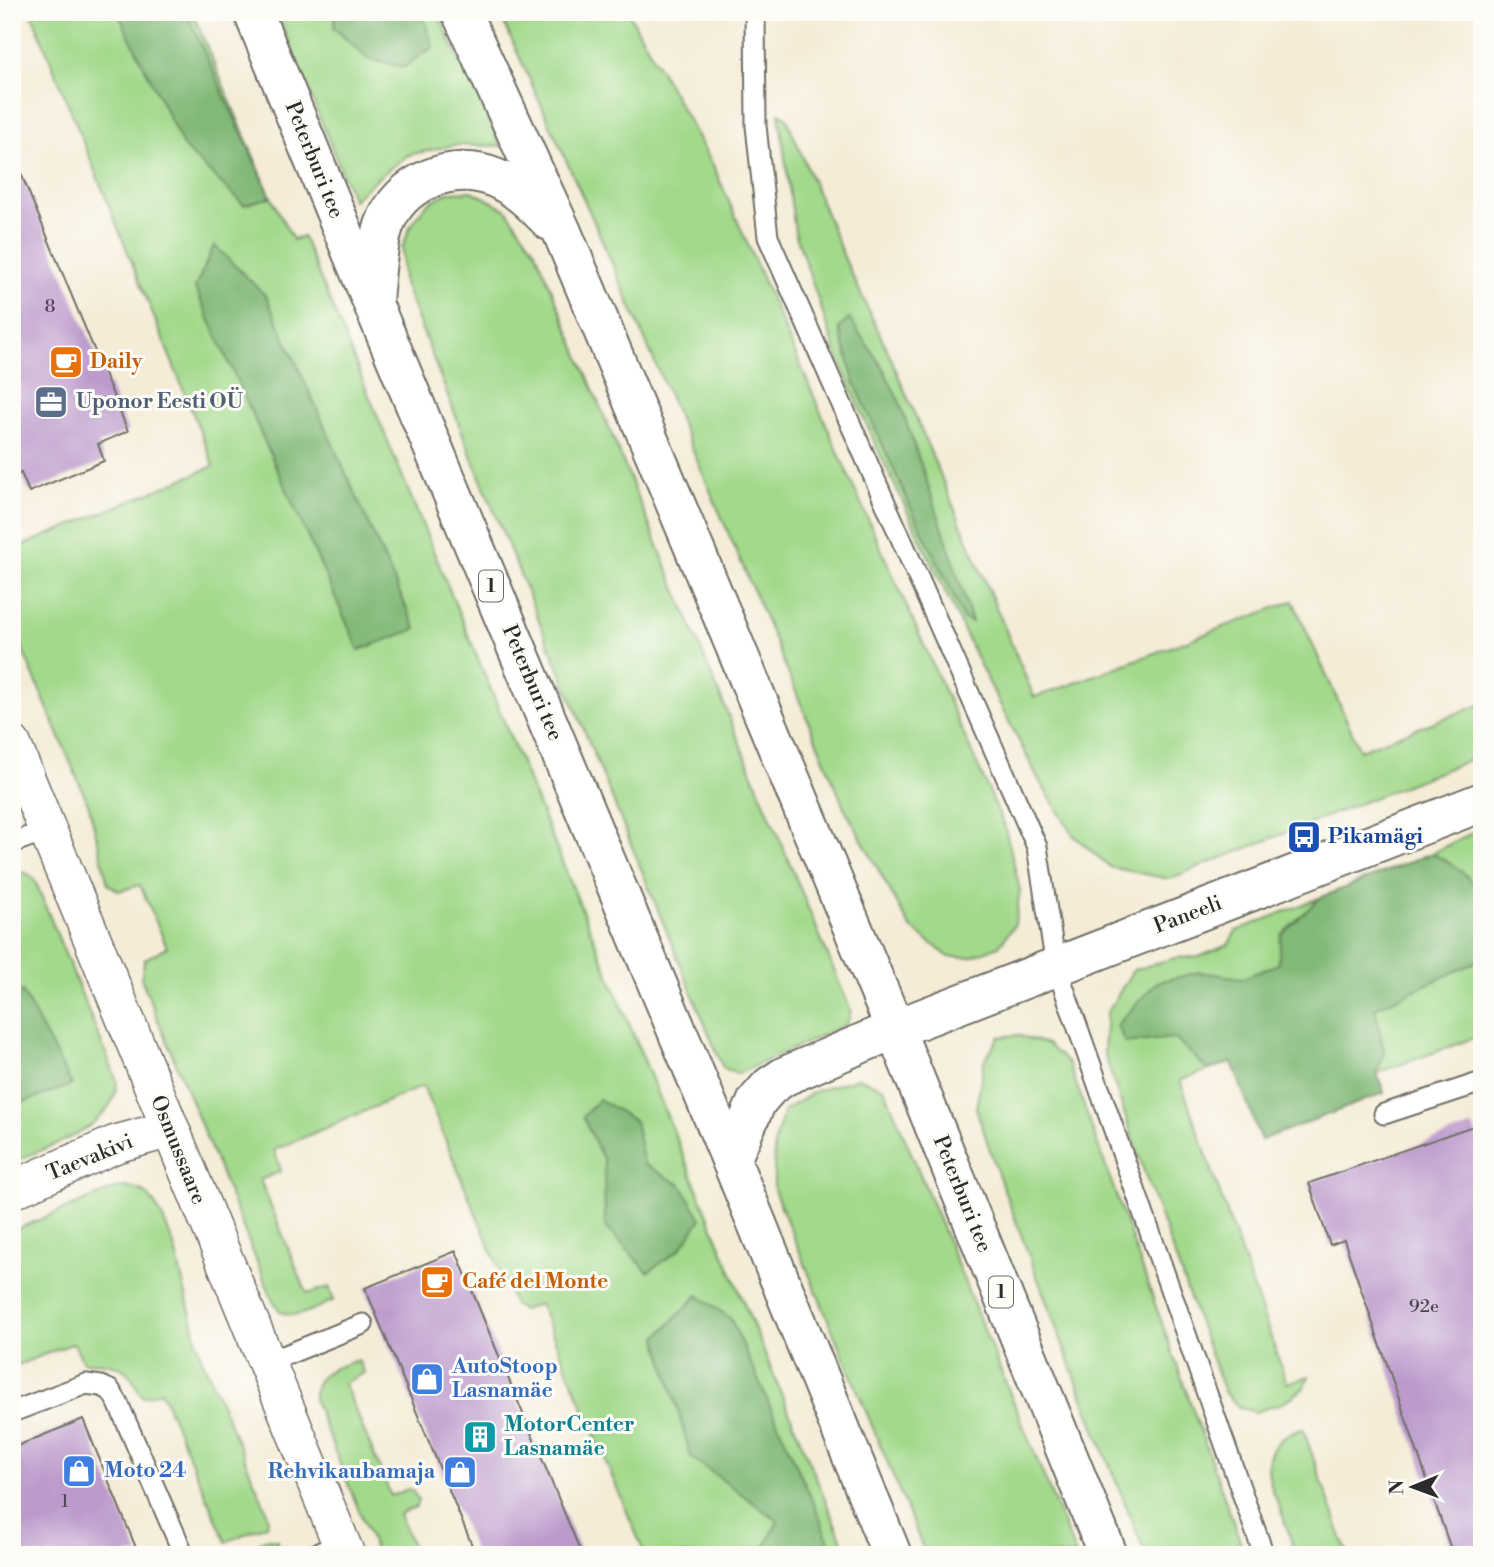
<svg xmlns="http://www.w3.org/2000/svg" width="1494" height="1567" font-family="'Libre Bodoni',serif">
<rect width="100%" height="100%" fill="#fdfcf7"/>
<filter id="ink" filterUnits="userSpaceOnUse"><feTurbulence type="fractalNoise" baseFrequency=".0143" numOctaves="2"/><feDisplacementMap in="SourceGraphic" scale="14" xChannelSelector="R" yChannelSelector="G"/><feConvolveMatrix kernelMatrix="1 2 1 2 8 2 1 2 1" color-interpolation-filters="sRGB"/></filter>
<filter id="wash" filterUnits="userSpaceOnUse"><feTurbulence type="fractalNoise" baseFrequency=".00686" numOctaves="4" result="noise"/><feDisplacementMap in="SourceGraphic" scale="28" xChannelSelector="R" yChannelSelector="G"/><feGaussianBlur stdDeviation="1.57" result="paint"/><feColorMatrix in="noise" values="0 0 0 0 0 0 0 0 0 0 0 0 0 0 0 0 0 1.4 0 .05"/><feComposite in="paint" operator="in"/></filter>
<g filter="url(#wash)">
<rect width="100%" height="100%" fill="#f4ecd7"/>
<path fill="#a2d98b" stroke="#66825b" stroke-width="2" d="M31 12H191L193 14 271 197 293 240 303 236C487 675 670 1114 848 1555H645L540 1304 522 1310 514 1305 423 1086 274 1150 281 1171 260 1180 307 1294 329 1287 334 1300C320 1306 295 1322 280 1311 279 1310 274 1302 273 1301L141 978 145 959 167 947 140 885 119 891 108 884 89 806 12 625V550L214 466Z
M277 12H437L501 146 455 145 408 155 376 179 353 200Z
M499 12H628L713 165 846 470 1005 827 1020 890 1015 924 999 946 971 957H949L910 927 844 807 763 613 595 224Z
M779 113 786 117 846 262 890 356 1034 697 1053 691 1293 601 1360 750 1482 704V755L1169 879 1110 867 1074 836 1040 782 981 667 873 439 837 355 795 232Z
M472 191 506 209 536 252 851 1011 847 1024 738 1074 723 1068 473 460 403 281 402 248 410 227 427 204 448 192Z
M1482 828V1035L1377 1073 1384 1093 1261 1140 1232 1062 1180 1080 1287 1383 1309 1376 1304 1388 1292 1397 1279 1404 1255 1412 1239 1407 1224 1392 1146 1177 1104 1053 1107 1013 1133 970 1175 958 1199 957 1228 945 1236 931 1432 853Z
M20 872C27 872 32 876 36 883L117 1081C116 1128 48 1147 12 1162V875Z
M1017 1035 1047 1044 1069 1064 1245 1555H1146L1095 1429 998 1174 976 1108 984 1062 999 1037Z
M858 1078 884 1088 933 1205 1076 1555H926L774 1190V1145L784 1111 816 1091Z
M123 1187C128 1188 136 1188 140 1190 157 1198 169 1232 175 1249L200 1354 266 1509 268 1519 266 1525 226 1542 161 1391 143 1397C137 1391 136 1383 131 1377 120 1362 100 1362 83 1362L74 1343 12 1367V1231L109 1191Z
M358 1360 364 1373 344 1383 391 1496 408 1489 412 1490 418 1500 416 1507 399 1514 416 1555H377L314 1400C312 1370 336 1368 358 1360Z
M1303 1429 1348 1555H1296C1291 1539 1285 1523 1280 1508 1276 1498 1270 1487 1269 1476 1264 1450 1280 1435 1303 1429Z
M267 1539 277 1540V1544L254 1555H233Z"/>
<path fill="#81b977" stroke="#567251" stroke-width="2" d="M122 12H186L271 197 244 205 184 148 119 15Z
M335 12H422L433 47 404 67 368 59 334 28Z
M214 245 266 296 416 629 359 650 195 288Z
M849 318 883 368 899 401 947 541 972 622 963 619 949 586 911 508 855 384 839 328Z
M1432 853C1452 864 1474 876 1482 899V957L1472 964 1375 1008 1384 1052 1377 1073 1384 1093 1261 1140 1232 1062 1208 1070 1175 1038 1125 1043 1117 1025 1157 982 1200 972 1243 978 1278 964 1281 935 1320 898Z
M22 991 72 1085 12 1106V996Z
M599 1099 635 1121 644 1164 681 1185 701 1219 680 1249 648 1272 605 1226 604 1161 583 1117Z
M698 1295 731 1319 817 1511 834 1555H761L778 1521 691 1457 657 1337Z"/>
<g id="blocks">
<path fill="#bc9bcc" d="M12 152 128 431 98 444 104 461 29 492 21 473 12 476Z
M1473 1126 1482 1152V1555H1453L1344 1240 1330 1245 1309 1183Z
M456 1251 484 1320 582 1555H476L365 1288Z
M83 1419 139 1555H12V1448Z"/>
</g>
</g>
<g filter="url(#ink)">
<use href="#blocks" fill-opacity="0" stroke="#716f67" stroke-width="2"/>
<g fill="none" stroke-linecap="round" stroke-linejoin="round">
<g stroke="#716f67" stroke-width="23">
<path id="service" d="M755 12 756 126 768 237 1037 847 1056 966 1264 1555
M12 843 47 830
M1384 1114 1482 1082
M266 1363 363 1324
M12 1412 86 1384 101 1386 110 1390 118 1403 184 1555
M313 1555 341 1544"/>
</g>
<g stroke="#716f67" stroke-width="40">
<path id="minor" d="M12 744 346 1555
M12 1190 116 1144 170 1129"/>
</g>
<g stroke="#716f67" stroke-width="42">
<path id="tertiary" d="M731 1160 757 1101 770 1086 785 1076 895 1029 1482 802"/>
</g>
<g stroke="#716f67" stroke-width="42">
<path id="trunk" d="M253 12 373 304 731 1160 892 1555
M461 12 562 232 895 1029 1108 1555
M373 301C375 280 377 246 384 226 399 182 453 160 495 178 517 187 534 205 550 221"/>
</g>
<use href="#service" stroke="#fff" stroke-width="19"/>
<use href="#minor" stroke="#fff" stroke-width="37"/>
<use href="#tertiary" stroke="#fff" stroke-width="38"/>
<use href="#trunk" stroke="#fff" stroke-width="38"/>
</g>
</g>
<defs>
<g id="cafe-square" transform="scale(1.75)"><rect x="-9" y="-9" width="18" height="18" rx="4" fill="#e8710a" stroke="#fdfcf7"/><path d="M-5.5-4.5H6V0H3Q3 3.5 0 3.5H-2.5Q-5.5 3.5-5.5 0ZM3-3.2v2h1.7v-2ZM-6 4.5H4V6H-6Z" fill="#fff"/></g>
<g id="office-square" transform="scale(1.75)"><rect x="-9" y="-9" width="18" height="18" rx="4" fill="#5c6f8a" stroke="#fdfcf7"/><path d="M-6-3h4V-5.5h4V-3h4V5H-6ZM-1-4.5V-3h2v-1.5ZM-6 0V1H6V0Z" fill="#fff"/></g>
<g id="bus-square" transform="scale(1.75)"><rect x="-9" y="-9" width="18" height="18" rx="4" fill="#1a4fb4" stroke="#fdfcf7"/><path d="M-5-6H5V4H4V6H2V4H-2V6H-4V4H-5ZM-3.5-4V0h7V-4ZM-3.5 1.2v1.5H-2V1.2ZM2 1.2v1.5H3.5V1.2Z" fill="#fff"/></g>
<g id="shop-square" transform="scale(1.75)"><rect x="-9" y="-9" width="18" height="18" rx="4" fill="#3f7fe0" stroke="#fdfcf7"/><path d="M-5-2.5h2.3a2.7 3.5 0 0 1 5.4 0H5L5.5 6h-11ZM-1.5-2.5h3a1.5 2.3 0 0 0-3 0Z" fill="#fff"/></g>
<g id="building-square" transform="scale(1.75)"><rect x="-9" y="-9" width="18" height="18" rx="4" fill="#0f9aa8" stroke="#fdfcf7"/><path d="M-4-6H4V6H1V3H-1V6H-4ZM-2.5-4.3h1.7v1.8h-1.7ZM.8-4.3h1.7v1.8H.8ZM-2.5-1h1.7V.8h-1.7ZM.8-1h1.7V.8H.8Z" fill="#fff"/></g>
</defs>
<g fill-rule="evenodd">
<use href="#cafe-square" x="66" y="362"/>
<use href="#office-square" x="51" y="402"/>
<use href="#bus-square" x="1304" y="837"/>
<use href="#cafe-square" x="437" y="1282"/>
<use href="#shop-square" x="427" y="1379"/>
<use href="#building-square" x="480" y="1437"/>
<use href="#shop-square" x="79" y="1471"/>
<use href="#shop-square" x="460" y="1472"/>
</g>
<g text-anchor="middle" dominant-baseline="central" stroke-width="6" stroke-linejoin="round" paint-order="stroke">
<g font-size="18" fill="#4f4753">
<text x="50" y="306">8</text>
<text x="1424" y="1306">92e</text>
<text x="65" y="1501">1</text>
</g>
<g fill="#fdfcf7" stroke="#6a6a68" stroke-width="2">
<rect x="479" y="570.5" width="24" height="31" rx="5"/>
<rect x="989" y="1276.5" width="24" height="31" rx="5"/>
</g>
<g font-size="19" font-weight="bold" fill="#2b2b2b">
<text x="491" y="586">1</text>
<text x="1001" y="1292">1</text>
</g>
<g font-size="21" fill="#2b2b2b" stroke="#fdfcf7">
<text transform="translate(314 160) rotate(68)">Peterburi tee</text>
<text transform="translate(532 683) rotate(67)">Peterburi tee</text>
<text transform="translate(1188 915) rotate(-21)">Paneeli</text>
<text transform="translate(178 1150) rotate(68)">Osmussaare</text>
<text transform="translate(90 1158) rotate(-22)">Taevakivi</text>
<text transform="translate(962 1194) rotate(68)">Peterburi tee</text>
</g>
<g font-size="21" font-weight="bold" fill="#c56008" stroke="#fdfcf7" text-anchor="start">
<text x="90" y="362">Daily</text>
<text x="462" y="1282">Café del Monte</text>
</g>
<g font-size="21" font-weight="bold" fill="#4e5e75" stroke="#fdfcf7" text-anchor="start">
<text x="76" y="402">Uponor Eesti OÜ</text>
</g>
<g font-size="21" font-weight="bold" fill="#164399" stroke="#fdfcf7" text-anchor="start">
<text x="1328" y="837">Pikamägi</text>
</g>
<g font-size="21" font-weight="bold" fill="#366cbe" stroke="#fdfcf7" text-anchor="start">
<text x="452" y="1367">AutoStoop<tspan x="452" dy="24">Lasnamäe</tspan></text>
<text x="104" y="1471">Moto 24</text>
<text x="435" y="1472" text-anchor="end">Rehvikaubamaja</text>
</g>
<g font-size="21" font-weight="bold" fill="#0d838f" stroke="#fdfcf7" text-anchor="start">
<text x="504" y="1425">MotorCenter<tspan x="504" dy="24">Lasnamäe</tspan></text>
</g>
</g>
<rect width="1494" height="1567" fill="none" stroke="#fdfcf7" stroke-width="42"/>
<g transform="translate(1413 1487) rotate(269)" stroke="#fdfcf7" stroke-width="5" paint-order="stroke">
<path d="M0-5L12 26L0 18L-12 26Z" fill="#2b2b2b"/>
<text y="-10" font-size="19" font-weight="bold" text-anchor="middle" fill="#2b2b2b">N</text>
</g>
</svg>
